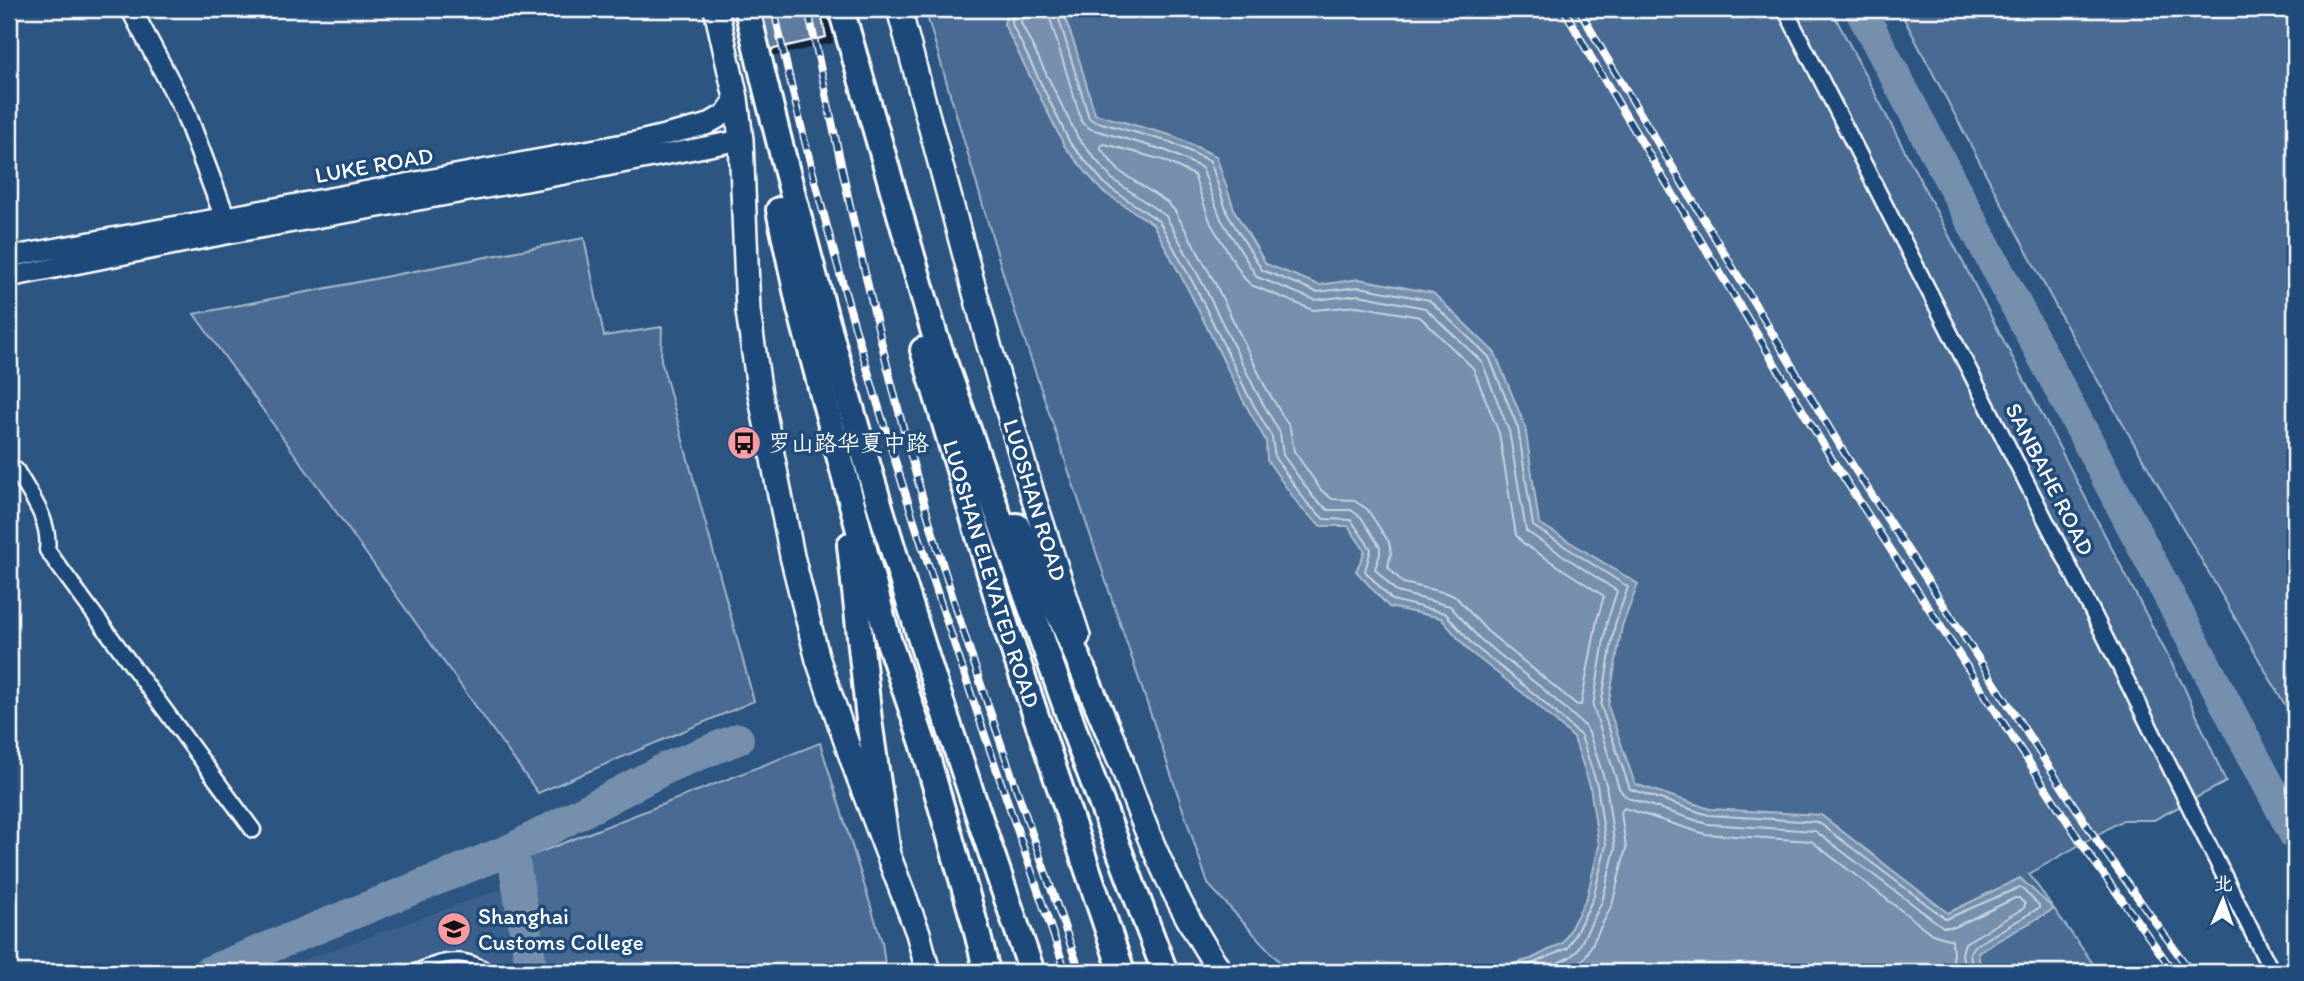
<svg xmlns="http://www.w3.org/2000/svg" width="2304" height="981" font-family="Itim,'LXGW WenKai TC',sans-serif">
<defs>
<filter id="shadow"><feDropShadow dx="8" dy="4.5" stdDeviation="0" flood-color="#0009"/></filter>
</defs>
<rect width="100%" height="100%" fill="#2c5582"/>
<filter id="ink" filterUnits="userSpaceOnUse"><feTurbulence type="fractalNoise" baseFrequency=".0143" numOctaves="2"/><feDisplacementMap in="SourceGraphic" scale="14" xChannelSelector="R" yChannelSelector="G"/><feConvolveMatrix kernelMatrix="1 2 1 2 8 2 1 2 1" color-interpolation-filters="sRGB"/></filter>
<g filter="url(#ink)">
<path fill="#3b618b" d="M510 886 524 972H271Z"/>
<path fill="#486b92" stroke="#a4b5c8" stroke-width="2" d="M925 9H1831L2184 687 2226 782 2154 820H2123L2029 874 2099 972H1289L1208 884 1010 297Z
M1899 9H2295V722L2064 322Z
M584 238 604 336 662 327 661 360 754 701 538 793 194 314Z
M820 743 882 942 886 972H545L525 858Z"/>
<path fill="#748fad" stroke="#acbcce" stroke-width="2" d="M1007 9H1062L1076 49 1095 114 1173 136 1216 156 1235 212 1266 264 1319 285 1359 279 1433 293 1495 353 1525 426 1539 523 1638 584 1622 626 1608 706 1635 784 1710 809 1821 815 1948 913 2020 878 2054 909 1978 952 1981 972H1506L1508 965 1531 959 1563 943 1587 897 1599 846 1590 786 1574 738 1533 701 1469 651 1441 618 1389 607 1356 571 1365 551 1348 526H1321L1301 508 1267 460 1266 441 1243 400 1190 293 1153 224 1102 191 1065 147 1004 24Z"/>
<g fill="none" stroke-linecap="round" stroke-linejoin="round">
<path stroke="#c7d2de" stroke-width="2" d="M1013 9 1012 24 1070 143 1107 186 1159 221 1197 290 1249 397 1272 437 1275 458 1307 503 1324 519 1351 520 1371 549 1365 571 1392 600 1445 613 1473 645 1537 696 1581 736 1597 785 1606 845 1593 899 1568 948 1513 972
M1022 9 1021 23 1078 138 1112 179 1166 216 1204 286 1257 393 1280 433 1283 455 1313 497 1328 510H1351L1361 517 1380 547V554L1375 569 1397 592 1450 606 1480 639 1543 689 1585 726 1589 733 1606 784 1615 849 1602 902 1577 951 1570 957 1539 972
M1047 9 1082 123 1091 129 1167 151 1202 168 1221 219 1257 277 1315 300 1359 295 1425 308 1482 362 1509 431 1526 531 1617 591 1607 622 1593 706 1619 788 1624 795 1631 799 1707 824 1815 831 1943 927H1955L2015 898H2019L2025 904 2024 908 1965 943 1962 953 1965 972
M1056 9 1089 118 1094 121 1170 142 1210 161 1228 215 1262 270 1317 292 1359 287 1429 300 1489 357 1518 428 1533 526 1628 587 1615 624 1601 706 1630 789 1708 815 1818 822 1946 919 2020 887 2039 905V908L1973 947 1970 953 1973 972
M1105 144 1163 160 1194 175 1211 224 1244 278 1251 285 1313 310 1358 306 1420 317 1473 368 1499 433 1516 535 1524 544 1604 596 1597 620 1581 705H1577L1487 631 1456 597 1447 593 1403 583 1388 567 1391 553 1389 542 1367 509 1353 500 1332 499 1321 490 1294 451 1290 428 1266 388 1214 281 1175 211 1168 203 1119 171 1101 149V145Z
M1563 972 1577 965 1585 958 1612 905 1626 848 1621 812 1624 808 1705 834 1811 841 1932 934 1952 940 1954 972"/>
<path stroke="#748fad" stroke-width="32" d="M1860 9 2295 835
M512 849 532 972
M208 972 512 849 668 767 738 739"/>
</g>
<path fill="#5e7c9f" stroke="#fff" stroke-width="2" filter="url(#shadow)" d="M756 9H820L826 37 765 51Z"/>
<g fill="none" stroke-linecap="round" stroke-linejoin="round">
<g stroke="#fff" stroke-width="12">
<path id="service" d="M406 972C430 963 452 951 477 962 484 965 487 966 491 972"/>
</g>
<g stroke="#fff" stroke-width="19">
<path id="minor" d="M1785 9 2090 607 2272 972
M16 470C30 495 51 520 47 550L253 830"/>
</g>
<g stroke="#fff" stroke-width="24">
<path id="tertiary" d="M131 9 184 109 229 228
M9 257 640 141 706 125 725 114 736 98
M9 277 231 233 565 174 741 140"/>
</g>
<g stroke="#fff" stroke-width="28">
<path id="primary" d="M716 9 736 98 741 140 748 311 759 388 792 556 818 660 857 773 918 933 928 972
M899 9 989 345 1032 493 1078 636
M1114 741C1141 822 1173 902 1221 972"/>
</g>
<g stroke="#fff" stroke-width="30">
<g id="trunk">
<path d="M747 9C798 227 858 442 926 656 960 762 996 867 1032 972"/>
<path d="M841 9 935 336 1078 741 1165 972"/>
<path d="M779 210 800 309 888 639 923 743 975 924 987 972"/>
<path id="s1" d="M923 350 1007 630 1122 972"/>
<path d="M1017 526 1064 625 1120 759"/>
<path d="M850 545 869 720 887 847"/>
</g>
</g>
<path stroke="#fff" stroke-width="3.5" stroke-dasharray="5 5" stroke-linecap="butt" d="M921 15 945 9"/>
<use href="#service" stroke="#1f4a7a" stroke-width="7"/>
<use href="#minor" stroke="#1f4a7a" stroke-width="14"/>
<use href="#tertiary" stroke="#1f4a7a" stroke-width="19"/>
<use href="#primary" stroke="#1f4a7a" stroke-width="23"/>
<use href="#trunk" stroke="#1f4a7a" stroke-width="24"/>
<g stroke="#fff" stroke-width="8">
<path id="rail" d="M774 9C845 338 957 654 1066 972
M808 9C843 173 876 338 923 499 969 659 1026 815 1080 972
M1564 9 1593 61 1833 461 2088 853 2174 972
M1579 9 1605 55 1845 454 2100 845 2191 972"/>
</g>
<use href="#rail" stroke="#1f4a7a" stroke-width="5" stroke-dasharray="16" stroke-linecap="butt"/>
</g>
</g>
<defs>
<g id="bus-disc" transform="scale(1.75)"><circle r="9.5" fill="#ff9aa2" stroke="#1f4a7a"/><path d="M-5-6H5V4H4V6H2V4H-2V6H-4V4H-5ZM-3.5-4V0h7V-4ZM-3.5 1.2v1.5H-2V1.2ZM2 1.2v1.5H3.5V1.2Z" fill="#111"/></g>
<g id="university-disc" transform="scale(1.75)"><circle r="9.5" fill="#ff9aa2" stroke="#1f4a7a"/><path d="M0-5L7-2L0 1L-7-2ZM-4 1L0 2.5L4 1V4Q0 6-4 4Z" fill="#111"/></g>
</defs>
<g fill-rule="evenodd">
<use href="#bus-disc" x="744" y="443"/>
<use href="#university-disc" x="454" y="929"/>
</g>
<g text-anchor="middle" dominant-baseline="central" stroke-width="7" stroke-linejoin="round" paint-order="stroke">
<g font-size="23" fill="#fff" stroke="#1f4a7a">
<text transform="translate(374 165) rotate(-10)">LUKE ROAD</text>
<text transform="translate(2050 479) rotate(63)">SANBAHE ROAD</text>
<text transform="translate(1035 500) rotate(73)">LUOSHAN ROAD</text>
<text stroke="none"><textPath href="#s1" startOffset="234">LUOSHAN ELEVATED ROAD</textPath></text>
</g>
<g font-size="23" fill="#fff" stroke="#1f4a7a" text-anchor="start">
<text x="768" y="443">罗山路华夏中路</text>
<text x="478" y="916">Shanghai<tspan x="478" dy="26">Customs College</tspan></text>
</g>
</g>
<rect width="2304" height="981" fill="none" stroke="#1f4a7a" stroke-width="35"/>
<rect x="18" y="18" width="2269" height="946" fill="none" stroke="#fff" stroke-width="2.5" filter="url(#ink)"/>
<g transform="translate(2223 900) rotate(2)" stroke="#1f4a7a" stroke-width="5" paint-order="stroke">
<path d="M0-5L12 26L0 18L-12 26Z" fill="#ffffff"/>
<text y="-10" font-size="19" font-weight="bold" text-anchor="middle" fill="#ffffff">北</text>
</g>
</svg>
